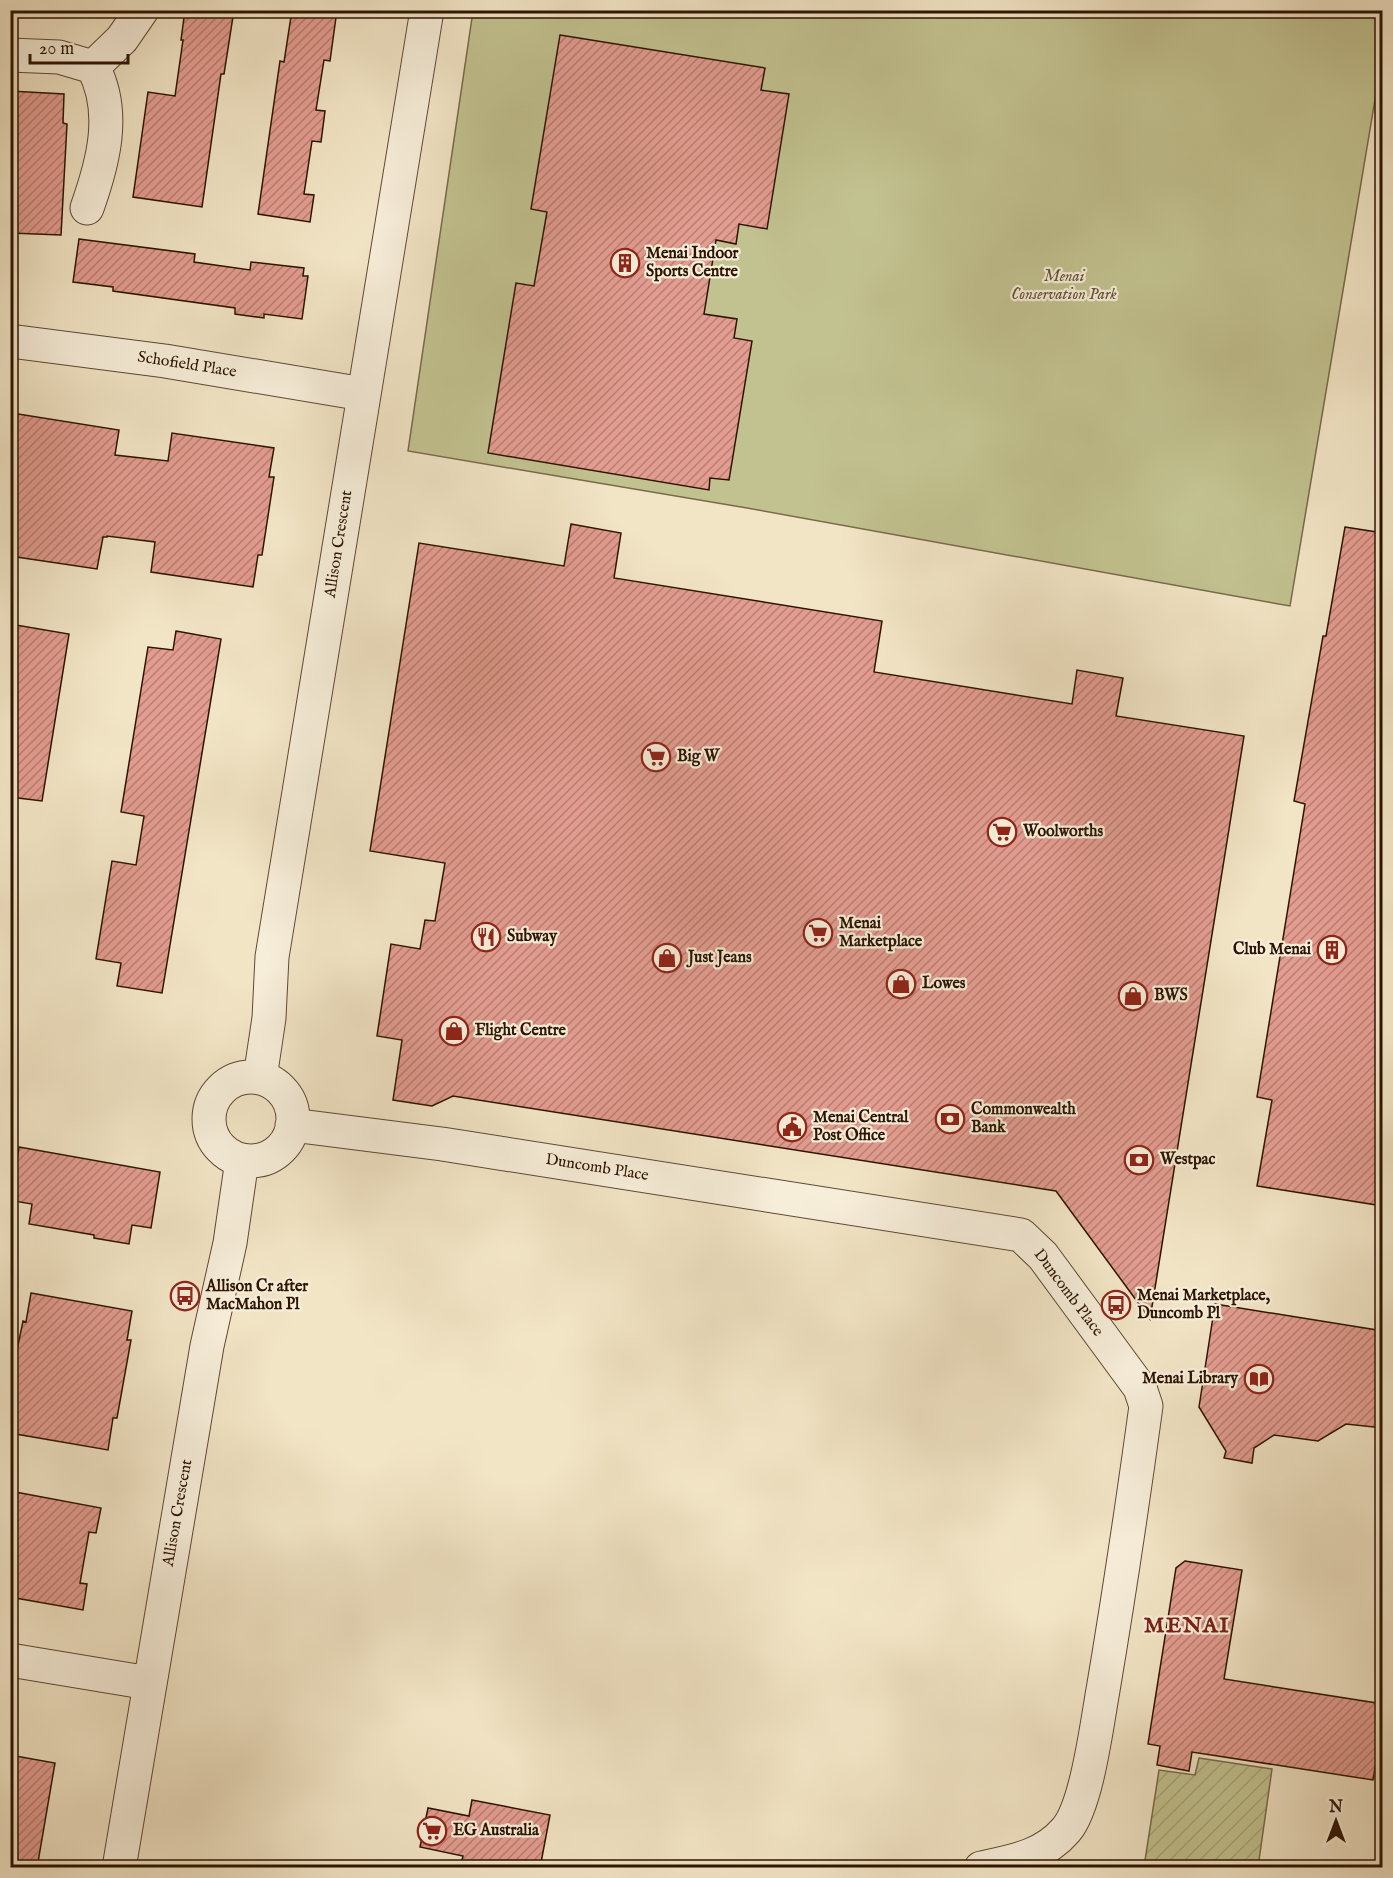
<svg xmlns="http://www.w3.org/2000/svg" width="1393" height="1878" font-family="'IM FELL English',serif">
<defs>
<pattern id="garden-furrows" width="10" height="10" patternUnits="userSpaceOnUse" patternTransform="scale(1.5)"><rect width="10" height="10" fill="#c2c290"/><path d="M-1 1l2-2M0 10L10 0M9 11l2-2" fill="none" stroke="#a7a67a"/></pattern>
<pattern id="building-hatch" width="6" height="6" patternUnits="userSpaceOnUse" patternTransform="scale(1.5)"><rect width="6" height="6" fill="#e39c90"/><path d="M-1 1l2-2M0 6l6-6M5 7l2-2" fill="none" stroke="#b87e73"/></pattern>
</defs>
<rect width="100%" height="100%" fill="#f2e5c6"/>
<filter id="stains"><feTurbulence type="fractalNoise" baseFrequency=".00333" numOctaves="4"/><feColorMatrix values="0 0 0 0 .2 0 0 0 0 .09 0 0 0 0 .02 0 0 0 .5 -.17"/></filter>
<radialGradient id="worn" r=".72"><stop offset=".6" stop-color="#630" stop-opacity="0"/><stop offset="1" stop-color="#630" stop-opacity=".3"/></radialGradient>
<path fill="#c2c290" stroke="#776b48" stroke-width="1.5" d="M473 11H1382V58L1290 606 747 508 408 451Z"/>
<path fill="url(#garden-furrows)" stroke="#776b48" stroke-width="1.5" d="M1199 1758 1272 1769 1258 1867H1144L1159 1770 1195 1775Z"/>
<path fill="url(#building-hatch)" stroke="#2c1401" stroke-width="1.5" d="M185 10H234L224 74H221L202 207 133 197 148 92 175 96 183 40H181Z
M292 10H337L330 61 324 60 316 110 325 111 321 142 312 141 304 194 314 195 310 222 258 214 280 61 284 62Z
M560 35 765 68 761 90 789 94 767 229 739 224 736 244 716 240 704 314 737 319 734 338 752 341 729 480 710 478 709 490 488 453 516 283 534 286 547 212 531 209Z
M10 91 64 94 63 123 67 124 61 235 10 233Z
M79 239 195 254 194 262 250 270 251 262 304 268 303 276H308L302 319 264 314V318L235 314V308L113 291V287L73 282Z
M18 414 119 430 115 455 168 461 172 433 274 448 269 477H274L262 555H258L253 587 151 572 155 542 107 536V537H103L97 569 10 556V442H13Z
M571 524 621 533 614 578 882 621 874 672 1072 704 1077 670 1123 678 1116 716 1244 736 1150 1319 1056 1191 453 1096 432 1106 393 1100 402 1040 377 1036 391 944 420 949 425 920 435 921 445 863 370 851 419 543 564 566Z
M1345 527 1383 533V1206L1257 1186 1272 1100 1257 1097 1305 804 1294 801 1323 636H1326Z
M10 624 69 634 42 801 10 797Z
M176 631 221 639 162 993 117 986 121 963 96 959 112 861 136 865 144 816 121 812 148 647 173 650Z
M19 1147 160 1172 151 1228 132 1225 129 1244 94 1238V1235L29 1224 32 1204 14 1201 16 1191 12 1190Z
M31 1293 132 1311 127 1340H131L117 1418H113L108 1450 10 1433V1384L23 1321 26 1322Z
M1215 1304 1383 1331V1428L1346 1424 1318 1441 1274 1435 1254 1448 1252 1463 1224 1458 1226 1451 1199 1407Z
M10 1491 101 1508 96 1533 89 1532 80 1583 87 1584 83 1610 10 1597Z
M1185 1561 1242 1570 1224 1679 1383 1704V1720L1373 1780 1192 1752 1189 1771 1157 1765 1160 1746 1148 1744 1176 1568Z
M10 1755 55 1763 37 1868H10Z
M472 1800 550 1815 540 1868H460L463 1856 420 1847 428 1808 469 1816Z"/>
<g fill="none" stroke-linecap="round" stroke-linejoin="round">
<g stroke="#5e4832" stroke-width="35">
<path id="minor" d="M10 55 59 57 93 67C117 112 103 163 87 208
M93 67 122 39 142 10
M10 341 165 361 363 394
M209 1119a42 42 0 1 1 84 0a42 42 0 1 1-84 0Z
M260 1078 269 1018 272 957 427 10
M292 1125 442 1144 1021 1235 1043 1256 1140 1388 1146 1406C1133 1501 1119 1595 1103 1690 1097 1723 1087 1806 1066 1830 1044 1856 1014 1861 981 1868
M10 1660 149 1683
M119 1868 207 1346 230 1243 242 1160"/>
</g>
<use href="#minor" stroke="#f7eeda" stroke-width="33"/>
</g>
<defs>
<g id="building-ring" transform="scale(1.5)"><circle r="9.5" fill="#f7eeda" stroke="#8f2418" stroke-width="1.5"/><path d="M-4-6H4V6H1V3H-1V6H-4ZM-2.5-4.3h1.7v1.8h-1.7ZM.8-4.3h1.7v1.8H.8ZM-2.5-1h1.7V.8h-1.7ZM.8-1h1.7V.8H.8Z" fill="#8f2418"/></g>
<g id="supermarket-ring" transform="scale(1.5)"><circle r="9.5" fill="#f7eeda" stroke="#8f2418" stroke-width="1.5"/><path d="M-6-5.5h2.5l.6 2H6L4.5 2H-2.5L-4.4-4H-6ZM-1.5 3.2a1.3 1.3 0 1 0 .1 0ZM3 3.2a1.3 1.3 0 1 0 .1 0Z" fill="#8f2418"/></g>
<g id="restaurant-ring" transform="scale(1.5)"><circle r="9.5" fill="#f7eeda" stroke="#8f2418" stroke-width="1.5"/><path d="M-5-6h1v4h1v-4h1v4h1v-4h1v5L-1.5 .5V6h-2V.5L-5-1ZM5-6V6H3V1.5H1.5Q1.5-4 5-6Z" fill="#8f2418"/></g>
<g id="shop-ring" transform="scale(1.5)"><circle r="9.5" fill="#f7eeda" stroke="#8f2418" stroke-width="1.5"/><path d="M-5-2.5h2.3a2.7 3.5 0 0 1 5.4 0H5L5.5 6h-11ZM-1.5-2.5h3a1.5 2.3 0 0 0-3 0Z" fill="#8f2418"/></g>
<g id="bank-ring" transform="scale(1.5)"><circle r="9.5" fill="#f7eeda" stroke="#8f2418" stroke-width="1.5"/><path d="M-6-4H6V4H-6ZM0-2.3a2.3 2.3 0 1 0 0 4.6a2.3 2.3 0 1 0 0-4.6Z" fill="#8f2418"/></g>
<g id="civic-ring" transform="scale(1.5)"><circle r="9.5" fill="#f7eeda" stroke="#8f2418" stroke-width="1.5"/><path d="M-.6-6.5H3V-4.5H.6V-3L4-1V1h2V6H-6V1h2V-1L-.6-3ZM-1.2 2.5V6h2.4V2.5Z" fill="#8f2418"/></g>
<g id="bus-ring" transform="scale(1.5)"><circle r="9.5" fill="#f7eeda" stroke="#8f2418" stroke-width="1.5"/><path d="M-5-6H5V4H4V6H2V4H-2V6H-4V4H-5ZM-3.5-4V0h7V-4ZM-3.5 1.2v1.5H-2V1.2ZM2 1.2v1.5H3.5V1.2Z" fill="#8f2418"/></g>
<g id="library-ring" transform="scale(1.5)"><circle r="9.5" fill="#f7eeda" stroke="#8f2418" stroke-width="1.5"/><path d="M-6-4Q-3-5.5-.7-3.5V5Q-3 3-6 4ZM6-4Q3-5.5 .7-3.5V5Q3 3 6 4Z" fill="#8f2418"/></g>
</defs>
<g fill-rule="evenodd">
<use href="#building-ring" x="625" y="263"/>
<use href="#supermarket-ring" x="656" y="757"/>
<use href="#supermarket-ring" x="1002" y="832"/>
<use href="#supermarket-ring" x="818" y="933"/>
<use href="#restaurant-ring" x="486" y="937"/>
<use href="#building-ring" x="1332" y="950"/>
<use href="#shop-ring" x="667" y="958"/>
<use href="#shop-ring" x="901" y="984"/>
<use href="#shop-ring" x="1133" y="996"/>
<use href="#shop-ring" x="454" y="1031"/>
<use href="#bank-ring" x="950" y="1119"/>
<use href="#civic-ring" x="792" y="1127"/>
<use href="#bank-ring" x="1139" y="1160"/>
<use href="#bus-ring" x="185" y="1296"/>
<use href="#bus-ring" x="1116" y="1305"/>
<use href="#library-ring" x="1259" y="1379"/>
<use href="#supermarket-ring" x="432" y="1831"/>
</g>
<g text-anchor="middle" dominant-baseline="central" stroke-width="4.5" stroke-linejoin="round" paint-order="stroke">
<g font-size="16" font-weight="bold" fill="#2c1401" stroke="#f7eeda" text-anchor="start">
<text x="646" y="254">Menai Indoor<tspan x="646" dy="18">Sports Centre</tspan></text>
<text x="677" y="757">Big W</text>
<text x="1023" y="832">Woolworths</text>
<text x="839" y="924">Menai<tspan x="839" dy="18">Marketplace</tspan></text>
<text x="507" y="937">Subway</text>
<text x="1311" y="950" text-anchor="end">Club Menai</text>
<text x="688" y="958">Just Jeans</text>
<text x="922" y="984">Lowes</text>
<text x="1154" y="996">BWS</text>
<text x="475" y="1031">Flight Centre</text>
<text x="971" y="1110">Commonwealth<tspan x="971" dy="18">Bank</tspan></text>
<text x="813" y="1118">Menai Central<tspan x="813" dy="18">Post Office</tspan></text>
<text x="1160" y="1160">Westpac</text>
<text x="206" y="1287">Allison Cr after<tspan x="206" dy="18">MacMahon Pl</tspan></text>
<text x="1137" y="1296">Menai Marketplace,<tspan x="1137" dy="18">Duncomb Pl</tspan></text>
<text x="1238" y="1379" text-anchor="end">Menai Library</text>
<text x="453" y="1831">EG Australia</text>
</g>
<g font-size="16" font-style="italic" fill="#605133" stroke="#f7eeda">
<text x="1064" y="277">Menai<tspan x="1064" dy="18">Conservation Park</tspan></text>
</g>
<g font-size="16" fill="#2c1401" stroke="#f7eeda">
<text transform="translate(187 365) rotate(9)">Schofield Place</text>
<text transform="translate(339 544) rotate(-81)">Allison Crescent</text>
<text transform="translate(597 1168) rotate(9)">Duncomb Place</text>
<text transform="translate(1068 1293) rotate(53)">Duncomb Place</text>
<text transform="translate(178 1513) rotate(-80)">Allison Crescent</text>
</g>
<g font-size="22" font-weight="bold" letter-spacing="1.5" fill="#7a1f14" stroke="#f7eeda">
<text x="1187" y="1626">MENAI</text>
</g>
</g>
<rect width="1393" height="1878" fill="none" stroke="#f2e5c6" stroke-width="36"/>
<rect x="12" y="12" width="1369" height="1854" fill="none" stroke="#2c1401" stroke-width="3"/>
<rect x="18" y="18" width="1357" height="1842" fill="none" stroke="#2c1401" stroke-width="1.5"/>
<g transform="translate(1336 1821)" stroke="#f7eeda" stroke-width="4.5" paint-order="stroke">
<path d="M0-4.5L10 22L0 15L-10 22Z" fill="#2c1401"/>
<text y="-9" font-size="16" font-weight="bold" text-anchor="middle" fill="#2c1401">N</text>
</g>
<path d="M30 54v9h98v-9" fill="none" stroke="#2c1401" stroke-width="3"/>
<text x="39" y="54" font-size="18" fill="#2c1401" stroke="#f7eeda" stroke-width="4.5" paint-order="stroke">20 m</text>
<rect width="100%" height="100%" filter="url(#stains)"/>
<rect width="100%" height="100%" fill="url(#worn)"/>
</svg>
